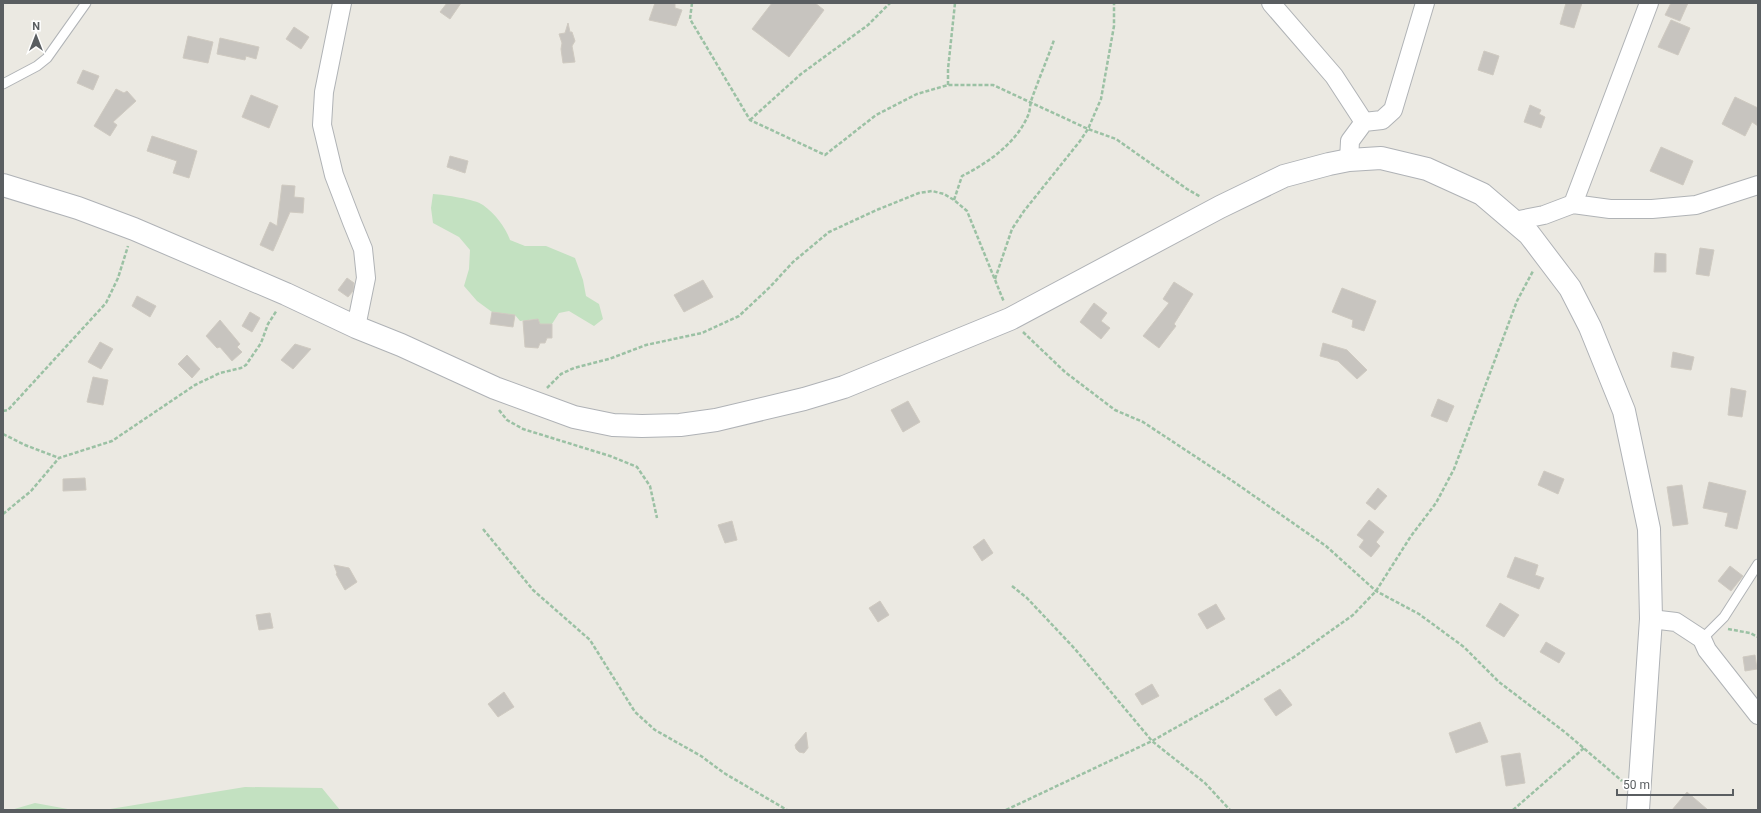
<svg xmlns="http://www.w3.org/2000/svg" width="1761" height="813" font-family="Roboto,sans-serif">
<rect width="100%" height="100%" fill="#ebe9e2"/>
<path fill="#c3e1c1" d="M433 194C445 195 475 199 483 205 495 214 505 226 510 240L525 246H546L575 258 583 280 586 296 599 304 603 319 594 326 569 311 559 313 552 324H540L537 319 520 321 515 315 492 312 477 301 464 286 469 269 470 250 459 237 433 223 431 208Z
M245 787 322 788 340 810H104Z
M35 803 73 810H11Z"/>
<path fill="#c7c4bf" stroke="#cfcac1" d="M447 3H461L450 19 440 12Z
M655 3H675V8L682 10 676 26 649 20Z
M772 3H815L824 10 789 57 752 29Z
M1566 3H1582L1574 28 1560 24Z
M1671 3H1688L1680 21 1665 15Z
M1671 20 1690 28 1678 55 1658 47Z
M568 23 570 32H572L575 41 572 46 575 62 563 63 561 49 562 43 559 34 565 33Z
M294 27 309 37 301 49 286 39Z
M188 36 213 42 208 63 183 58Z
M220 38 259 47 256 59 246 56 245 60 217 54Z
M1484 51 1499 56 1493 75 1478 70Z
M83 70 99 76 93 90 77 83Z
M116 89 124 93 127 91 136 101 113 122 117 125 110 136 94 126Z
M251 95 278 106 269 128 242 117Z
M1735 97 1758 108V126L1752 122 1745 136 1722 124Z
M1530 105 1541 110 1539 114 1545 117 1541 128 1524 122Z
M152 136 197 151 189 178 173 173 177 161 147 151Z
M1661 147 1693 161 1683 185 1650 171Z
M450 156 468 161 465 173 447 167Z
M282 185 295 186 294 197 304 198 303 213 290 212 273 251 260 245 270 222 277 226Z
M1700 248 1714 250 1709 276 1696 274Z
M1655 253 1666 254V272H1654Z
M347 278 354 283 353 291 348 297 338 290Z
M703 280 713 297 684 312 674 295Z
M1174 282 1193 294 1174 324 1176 326 1159 348 1143 336 1169 303 1163 299Z
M1342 288 1376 301 1364 331 1352 327 1353 320 1332 312Z
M137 296 156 306 150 317 132 306Z
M1094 303 1107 313 1101 321 1110 328 1101 339 1080 322Z
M250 312 260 318 252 332 242 326Z
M492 312 515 315 513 327 490 324Z
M538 319 540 324H552V338H547L545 343H540L538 348 525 347 523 321Z
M220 320 240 344 237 347 242 352 232 361 220 347 217 348 206 336Z
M100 342 113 349 101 369 88 362Z
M1323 343 1347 350 1367 370 1357 379 1338 361 1320 356Z
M295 344 311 349 293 369 281 360Z
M1673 352 1694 357 1691 370 1671 367Z
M187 355 200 369 192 378 178 364Z
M93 377 108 380 103 405 87 402Z
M1731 388 1746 391 1742 417 1728 415Z
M1438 399 1454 406 1447 422 1431 416Z
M908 401 920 422 903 432 891 410Z
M1544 471 1564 479 1558 494 1538 485Z
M85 478 86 490 63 491V479Z
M1709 482 1746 491 1737 529 1725 526 1728 513 1703 508Z
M1682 485 1688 524 1673 526 1667 487Z
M1378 488 1387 496 1375 510 1366 503Z
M1369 520 1384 532 1376 542 1380 546 1371 557 1359 547 1364 540 1357 535Z
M732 521 737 540 725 543 718 525Z
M984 539 993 553 982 561 973 547Z
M1515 557 1538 565 1535 575 1544 578 1539 589 1507 577Z
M334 565 349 568 357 582 345 590 336 574 337 573Z
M1730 566 1743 576 1731 591 1718 581Z
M880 601 889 615 878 622 869 608Z
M1500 603 1519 615 1504 637 1486 626Z
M1216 604 1225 619 1207 629 1198 614Z
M270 613 273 628 259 630 256 615Z
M1546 642 1565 653 1559 663 1540 652Z
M1755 655 1757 669 1745 671 1743 657Z
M1152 684 1159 696 1142 705 1135 694Z
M1280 689 1292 705 1276 716 1264 699Z
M504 692 514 707 498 717 488 704Z
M1480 722 1488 742 1456 753 1449 733Z
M806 732 808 748 804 753 799 752 796 749 795 745Z
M1520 753 1525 783 1506 786 1501 756Z
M1687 792 1708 810H1672Z"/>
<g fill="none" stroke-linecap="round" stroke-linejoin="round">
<g stroke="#b0b3b6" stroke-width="11">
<path id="lane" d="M3 84 37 66 47 58 86 3
M1702 639 1724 617 1758 564"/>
</g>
<g stroke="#b0b3b6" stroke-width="20">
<path id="street" d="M342 3 324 92 322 125 334 175 352 222 363 249 366 278 356 327
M1271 3 1334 76 1364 122 1350 141 1349 160
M1364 122 1382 120 1393 110 1425 3
M1573 204 1649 3
M1514 221 1544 215 1573 204 1610 209H1652L1696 205 1758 185
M1651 619 1676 622 1702 639 1707 650 1758 715"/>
</g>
<g stroke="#afb2b6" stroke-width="24">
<path id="secondary" d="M3 185 78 208 134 229 286 294 356 327 401 345 495 388 574 417 613 425 642 426 680 425 716 420 804 399 844 387 1010 319 1220 207 1284 176 1329 164 1349 160 1381 158 1427 169 1482 194 1529 234 1570 288 1590 327 1624 411 1649 529 1651 619 1638 810"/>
</g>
<path stroke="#9bc1a4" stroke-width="2.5" stroke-dasharray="4 2" stroke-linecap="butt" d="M692 3 690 19 750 120 825 155 876 115 917 94 948 85H993L1088 129 1116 139 1187 189 1201 197
M948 85V69L955 3
M750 120 801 74 868 25 890 3
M954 200 962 176C988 163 1018 142 1029 113 1030 110 1030 105 1031 101 1038 81 1047 60 1054 40
M995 279 1012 229 1024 211 1080 141 1088 129 1101 99 1114 26V3
M1023 332 1065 372 1115 410 1143 422 1234 482 1326 546 1376 591 1419 614 1464 647 1499 682 1566 733 1622 781
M547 388 561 374 574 368 609 359 646 345 702 333 739 316 770 287 793 262 829 232 879 209 919 193 932 191 944 194 954 200 967 211 1004 302
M499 410 507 420 523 429 610 456 637 467 650 486 657 518
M3 411 8 410 106 303 118 278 128 246
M3 434 25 445 59 458
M3 514 31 491 59 458 112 441 195 385 220 373 241 368 246 365 261 343 268 324 277 310
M483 529 533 590 590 640 635 712 655 730 701 756 724 773 787 810
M1012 586 1027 598 1075 649 1152 741 1205 783 1230 810
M1728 629 1750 633 1758 637
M1006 810 1152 741 1223 701 1294 657 1353 615 1376 591 1411 536 1436 503 1454 469 1517 301 1533 271
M1513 810 1584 748"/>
<use href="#lane" stroke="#fff" stroke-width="9"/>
<use href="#street" stroke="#fff" stroke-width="18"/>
<use href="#secondary" stroke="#fff" stroke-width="22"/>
</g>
<rect width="1761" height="813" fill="none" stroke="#5a5e61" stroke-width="8"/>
<g transform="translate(36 36)" stroke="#ffffff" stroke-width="3" paint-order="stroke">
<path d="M0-3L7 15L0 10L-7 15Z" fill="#5a5e61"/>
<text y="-6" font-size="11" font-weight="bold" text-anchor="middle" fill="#5a5e61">N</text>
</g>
<path d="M1617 789v6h116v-6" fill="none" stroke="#5a5e61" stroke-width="2"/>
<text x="1623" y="789" font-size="12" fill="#5a5e61" stroke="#ffffff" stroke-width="3" paint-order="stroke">50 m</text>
</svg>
